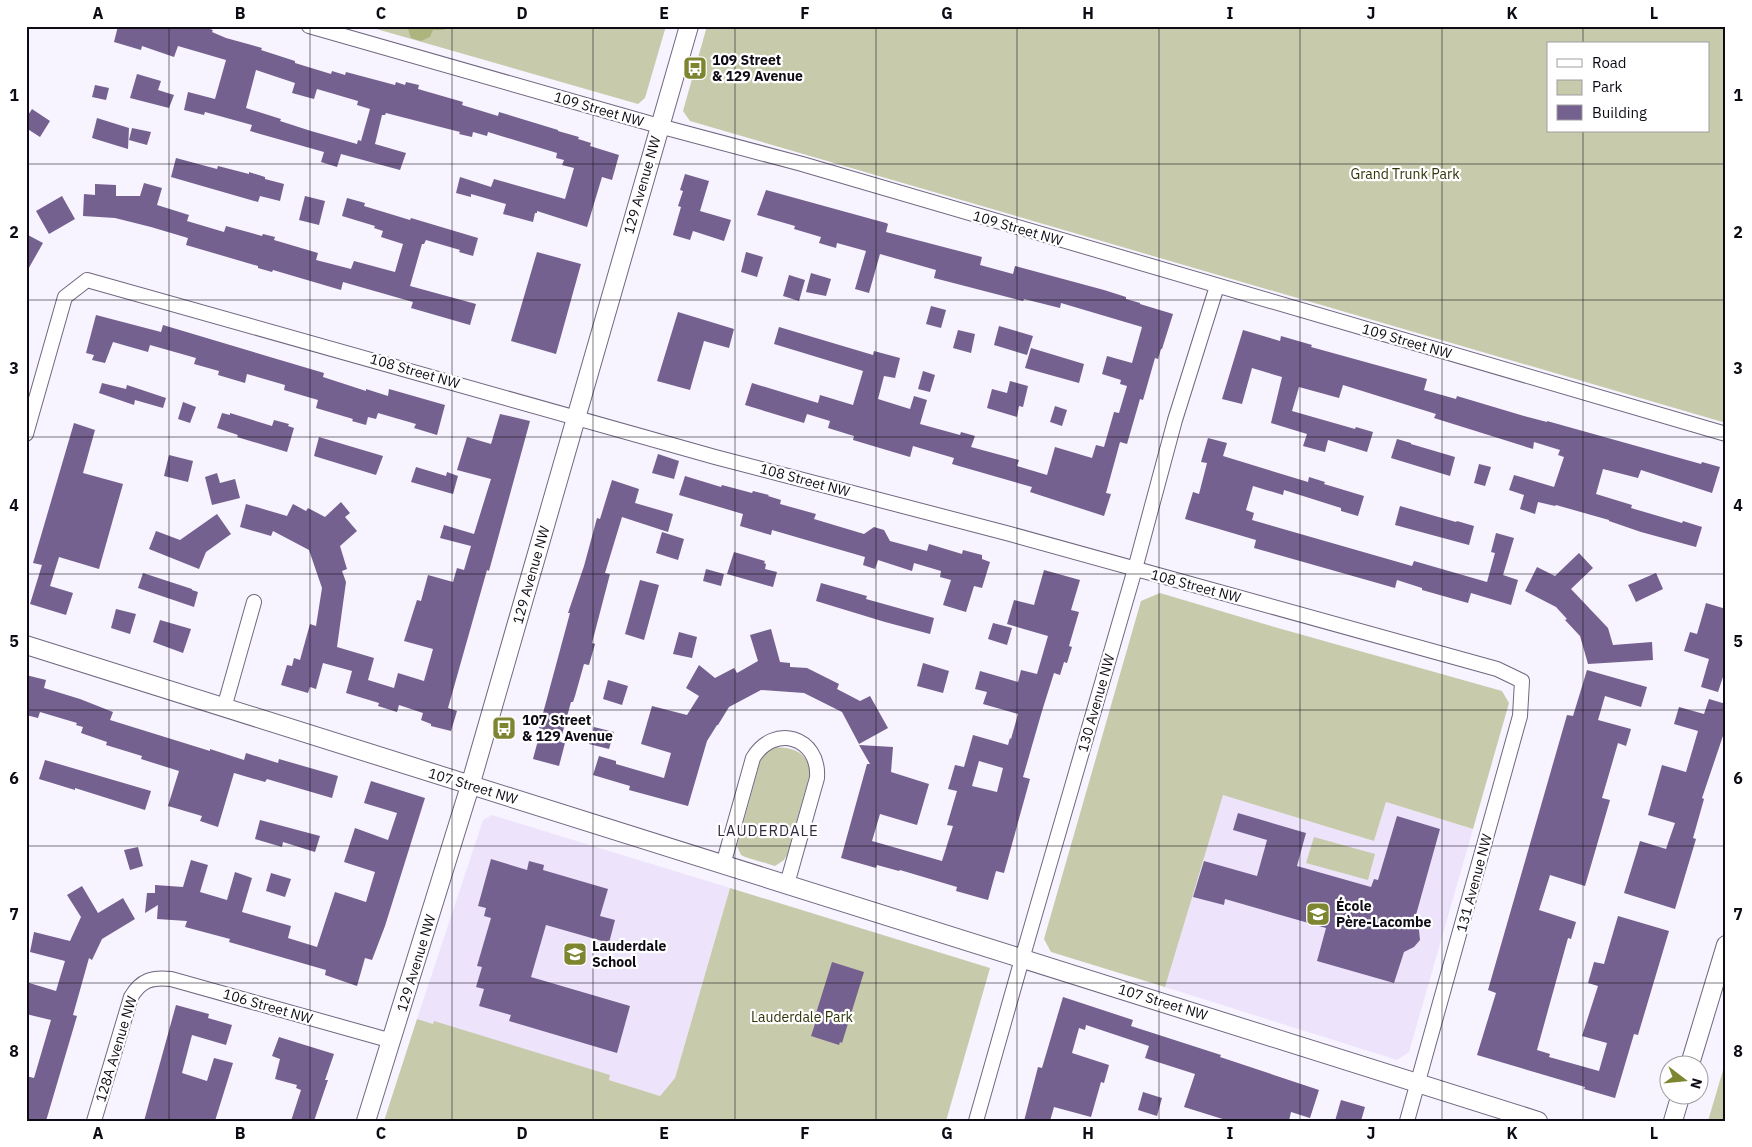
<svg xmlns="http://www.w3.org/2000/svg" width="1752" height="1147" font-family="'IBM Plex Sans',sans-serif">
<rect width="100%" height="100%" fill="#f7f3ff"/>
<path fill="#ede4fb" d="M1223 794 1374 841 1386 802 1473 829 1409 1052 1397 1060 1165 987Z
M492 815 730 888 675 1078 660 1096 417 1019 483 820Z"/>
<path fill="#c7cbab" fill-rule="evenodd" d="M366 26H666L645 98 638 104Z
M707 26H1726V423L690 121 683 111ZM1548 44H1708V131H1548Z
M1160 593 1278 628 1502 691 1509 703 1473 829 1386 802 1374 841 1223 795 1165 987 1051 952 1044 939 1141 601Z
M775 747C794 748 805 751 811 770L787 855 784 860 775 866 745 857 741 855 737 846 761 758 764 753Z
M1314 837 1375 854 1368 880 1306 863Z
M730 888 990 968 946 1121H384L417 1019 433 1024 434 1021 610 1075 609 1080 660 1096 675 1078Z
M1726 1060V1121H1708Z"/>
<path fill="#aeb47e" d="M407 26H448L444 30H433L430 37 421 41 411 38Z"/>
<path fill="#74618f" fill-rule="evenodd" d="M118 26H201L213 30 212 32 226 38 262 48 261 50 295 61V63L331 74 332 71 345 75 346 72 395 85 396 82 405 85 406 82 419 85 418 89 463 102 462 105 498 116 499 112 558 130V131L579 137 578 139 591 143 590 146 619 155 612 180 602 177 587 227 537 211V213H535L533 222 503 214 506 204 471 194V197L456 193 460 177 491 187 494 179 565 199 574 168 562 165 564 160 556 158 557 153 488 132 487 136 473 132 472 137 459 134 460 132 386 113 385 115H382L375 144 406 153 400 170 341 154 337 167 321 162 324 152 250 131 252 125 205 112 204 115 184 110 188 92 215 99 226 60 178 46 174 57 142 46 141 50 114 42ZM256 70 295 83 292 93 314 99 317 89 358 101 357 105 370 109 361 141 358 140 357 144 311 131 280 121 281 119 246 108Z
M137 74 161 81 158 90 174 95 169 108 130 98Z
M95 85 109 88 106 100 92 97Z
M32 109 50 121 40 137 26 128V118Z
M97 118 129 128 128 149 92 138Z
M132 128 151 132 147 145 129 140Z
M176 158 217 169 218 166 249 174V172L265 177V179L284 184 280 201 260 196 258 202 171 177Z
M685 174 709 181 700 211 731 220 724 241 693 231 690 240 673 235 681 207 678 206 683 191 680 190Z
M144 183 162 188 157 205 189 215 187 221 224 232 226 226 262 236 263 234 275 237 274 240 318 253 316 260 351 269 354 261 395 272 403 244 381 237 383 231 374 228 375 226 342 216 347 198 365 203 364 206 410 220 411 218 478 238 473 256 459 252 460 250 426 240 424 244H422L410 286 476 304 470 325 411 308 413 302 343 282 341 290 273 270 272 272 258 268V266L186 245 188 238 151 227 115 218 83 216 84 194 95 195V184L116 185V196H140Z
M766 190 886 223 888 224 886 232 982 257 980 265 1013 274 1015 266 1104 290 1126 297V299L1140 303V304L1173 314 1162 349H1161L1158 359 1155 358 1143 400 1140 399 1127 444 1120 442 1106 493 1111 494 1104 516 1030 492 1032 487 952 464 954 458 913 446 910 457 853 440 854 436 828 428 830 421 807 414 804 423 745 405 752 383 818 403 820 395 853 405 863 371 774 344 779 327 873 355 874 351 900 358 895 378 884 376 878 399 910 409 914 396 927 400 920 424 960 435 961 432 975 436 971 447 1019 460 1017 466 1047 475 1055 447 1092 458 1096 445 1104 447 1114 412 1119 413 1127 386 1120 384 1121 380 1102 374 1107 356 1132 363 1142 327 1061 303 1060 308 1024 299 1023 301 934 278 936 270 880 254 869 293 855 289 866 251 837 243 836 248 819 243 821 237 794 229 795 226 757 215Z
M62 196 75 219 49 234 36 211Z
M305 196 325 201 319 225 299 220Z
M26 234 43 243 26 273Z
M537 252 581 264 556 354 511 341Z
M746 252 763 257 757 277 741 272Z
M811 273 831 279 826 296 806 292Z
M789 275 805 280 799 301 783 296Z
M931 306 946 310 941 328 926 324Z
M678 312 734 329 729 348 704 341 690 390 657 381Z
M96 315 161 332 163 325 324 373 323 377 366 391V389L388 396 389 389 445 405 437 435 414 428 416 424 378 413 376 419 368 417 366 425 352 421 353 419 316 408 318 400 284 390 285 385 247 374 245 383 218 375 219 371 194 364 196 358 150 345 148 352 113 342 105 363 92 360 94 355 86 353Z
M999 326 1033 336 1027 355 994 345Z
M958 330 975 334 971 353 953 348Z
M1243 330 1280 341 1281 336 1312 345 1311 347 1427 379 1424 390 1456 399 1457 396 1524 416 1547 422V421L1701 464 1702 462 1720 467 1712 493 1641 470 1638 478 1603 469 1596 494 1632 505 1631 508 1682 523 1683 521 1702 527 1696 547 1641 532 1609 521V520L1556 505 1555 506 1538 502 1535 514 1520 509 1524 495 1509 490 1514 475 1554 487 1564 457 1558 455 1560 450 1534 442 1533 449 1434 418 1436 414 1343 385 1339 398 1299 387 1292 411 1355 429 1356 427 1373 432 1367 452 1328 440 1325 452 1303 446 1307 434 1271 423 1282 377 1252 368 1242 404 1222 399Z
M1031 348 1084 364 1079 383 1025 368Z
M923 371 935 375 930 392 918 389Z
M1010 381 1028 386 1023 407 1019 406 1017 417 987 408 992 389 1007 393Z
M102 383 126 389 127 385 166 398 163 408 135 400 134 405 99 393Z
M183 402 196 407 190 423 178 419Z
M1055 406 1067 410 1062 426 1050 422Z
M222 413 230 415V413L272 426 274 420 289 424 288 426 294 428 287 452 237 437 238 435 217 428Z
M500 414 530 421 489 571 487 570 448 708 457 711 451 731 431 726V724L421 720 423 713 399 705 397 712 378 706 379 703 346 693 352 671 323 663 316 689 310 687 308 693 281 685 287 665 292 666 294 658 300 660 310 624 316 626 322 588 309 550 273 531 271 536 240 527 246 504 287 516 293 504 306 511 308 508 325 517 341 502 350 513 345 517 357 531 340 546 347 569 342 571 346 582 337 647 374 658 368 680 394 688 398 673 424 681 433 649 404 641 417 600 421 601 428 575 453 582 457 568 464 570 471 546 440 538 444 525 474 534 491 479 457 470 467 437 491 444Z
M74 423 95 430 83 473 123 484 99 569 59 557 50 586 73 593 66 615 30 604 42 565 33 563Z
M319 437 383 456 376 475 314 456Z
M1208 438 1227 443 1223 456 1308 482 1309 477 1325 482 1324 484 1364 496 1358 516 1341 511V508L1284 490 1283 495 1253 486 1246 510 1254 513 1252 520 1412 566 1414 561 1487 582 1495 553 1491 552 1496 533 1514 538 1503 575 1518 580 1511 605 1471 593 1468 603 1422 590V588L1397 580 1395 588 1254 548 1256 540 1185 519 1193 492 1199 494 1207 463 1201 462Z
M1397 439 1411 443V444L1455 457 1450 476 1391 458Z
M658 454 679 461 674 479 652 473Z
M169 455 193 461 188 482 164 476Z
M1479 464 1491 467 1485 486 1474 483Z
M416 467 446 476 447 472 458 476 453 494 411 482Z
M217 473 220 483 235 479 240 498 212 505 205 477Z
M685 476 721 487 722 485 752 493 753 491 769 495 768 496 781 500 780 504 816 514 814 519 864 534 874 527 884 530 890 541 927 551 929 544 962 554 963 550 982 555V559L990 562 982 588 974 586 966 612 943 605 951 580 940 577 941 571 914 563 912 571 878 560 875 569 863 565 865 557 772 530 771 535 740 526 743 514 679 495Z
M612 480 639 489 635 503 673 514 668 532 622 517 605 573 610 574 592 643 595 644 589 665 584 664 575 696 573 702H571L560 742 565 743 559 766 533 759 541 729 539 728 570 613H568L584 566 597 518 600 519Z
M1400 506 1456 522 1457 521 1474 526 1469 545 1395 525Z
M217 514 231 534 206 552 199 569 149 549 156 531 180 540Z
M662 532 684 539 678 560 656 553Z
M734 552 765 561 764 563 766 564 765 569 777 572 773 587 727 574Z
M1579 553 1593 568 1571 589 1608 628 1613 645 1652 642 1653 660 1588 664 1580 636 1565 620 1567 619 1556 607 1525 591 1537 567 1555 576Z
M706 569 724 574 721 586 703 581Z
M1044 570 1080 580 1071 610 1079 612 1069 646 1072 647 1067 663 1064 662 1060 675 1054 673 1042 711 1023 777 1030 779 1004 873 996 871 988 900 956 891 957 887 900 870 899 871 877 865 876 868 841 858 867 764H870L859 745 893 747 891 772 929 784 917 825 880 814 872 841 942 861 953 826 947 825 957 791 948 789 955 765 964 767 973 735 1008 745 1010 738 1011 739 1018 714 983 704 987 692 975 689 980 671 1018 682 1021 670 1037 674 1048 636 1007 624 1014 600 1034 605ZM979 761 1003 768 997 792 972 786Z
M143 573 192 589V590L198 592 194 607 138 588Z
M1656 573 1663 589 1636 602 1628 585Z
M640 580 659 585 644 640 625 634Z
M821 583 867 596 866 599 934 618 930 634 885 622 816 601Z
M1706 603 1726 609V668L1718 692 1701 687 1709 659 1684 651 1690 632 1697 634Z
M116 609 136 614 130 634 111 628Z
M160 620 191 629 183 653 153 642Z
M993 623 1012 628 1007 645 988 639Z
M771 629 780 662 790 663V667L807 668 839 684 837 689 860 701 870 696 888 728 859 744 842 712 804 693 761 690 729 707 718 725H717L707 741 688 806 629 790 630 786 593 775 599 756 616 761V764L664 778 671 753 641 744 652 706 687 715 699 696 686 688 699 665 715 678 734 668 737 673 758 661 750 635Z
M679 632 697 637 692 658 673 654Z
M923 663 949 671 943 693 917 686Z
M1587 670 1647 687 1641 707 1605 696 1598 720 1631 729 1626 746 1618 743 1602 798 1610 800 1585 886 1550 875 1539 910 1576 922 1571 939 1568 938 1537 1050 1550 1054 1549 1057 1599 1071 1607 1043 1582 1036 1598 986 1588 983 1594 962 1604 964 1618 916 1669 931 1638 1035 1634 1034 1615 1098 1584 1089 1585 1087 1477 1055 1496 993 1488 990 1567 715 1573 716Z
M26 675 46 680 44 688 80 699 113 712 110 720 210 751V749L244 760 246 753 278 763 279 759 338 776 332 798 267 779 265 782 234 773 218 827 200 821 202 816 168 806 179 771 141 759 142 756 106 745 107 742 81 733 83 727 76 725 77 723 40 712 38 718 26 715Z
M608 680 628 686 622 705 603 699Z
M1709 699 1726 704V727L1702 798 1704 799 1693 838 1696 839 1675 909 1624 893 1640 841 1666 849 1675 823 1648 815 1662 765 1686 772 1698 731 1674 724 1679 707 1704 714Z
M594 727 614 732 609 749 589 744Z
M45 760 151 791 145 810 75 788V790L39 779Z
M371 781 425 798 385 926 372 960 365 958 357 986 325 975 326 970 229 942 230 939 185 927 187 921 157 919 158 905 145 913 147 893H155V885L183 887 191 860 208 865 200 892 227 900 235 872 252 878 242 912 291 926 288 938 317 947 335 892 366 902 375 872 344 862 355 828 388 840 397 813 364 803Z
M1238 813 1306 833 1297 866 1371 887 1374 879 1378 880 1397 816 1440 829 1414 922 1419 930 1420 940 1414 947 1404 952 1394 983 1317 961 1326 928 1225 899 1224 905 1193 897 1204 861 1257 876 1267 840 1233 830Z
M260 820 320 836 315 852 283 842 282 847 255 839Z
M138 847 143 866 130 870 124 850Z
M491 859 527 870 529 861 544 865 543 870 608 889 600 916 615 920 609 943 546 925 531 977 630 1006 617 1053 509 1021 511 1015 479 1006 484 989 476 987 482 967 477 966 491 918 484 916 486 908 478 906Z
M271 873 291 879 285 897 266 891Z
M82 886 98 913 123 898 135 919 102 939 92 960 89 958 73 1015 77 1016 46 1121H26V1076L34 1078 51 1020 26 1014V982L56 991 65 961 30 952 34 932 70 941 81 917 67 895Z
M832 962 864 972 842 1043 840 1042 839 1045 811 1036 815 1024 813 1023Z
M1063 997 1133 1020 1131 1026 1221 1055 1220 1057 1319 1090 1310 1118 1291 1112 1289 1121H1229L1184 1107 1195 1074 1145 1058 1149 1046 1086 1025 1085 1030 1079 1028 1072 1053 1109 1065 1104 1083 1101 1082 1091 1117 1054 1107 1050 1121H1024L1038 1067 1042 1068Z
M176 1005 209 1014 208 1018 232 1025 226 1045 192 1035 182 1073 207 1081 214 1058 233 1063 215 1121H144Z
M279 1037 334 1054 325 1080H328L314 1121H291L301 1090 296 1088 297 1085 275 1079 280 1059 272 1056Z
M1143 1092 1162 1098 1157 1116 1138 1110Z
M1341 1100 1365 1107 1361 1121H1335Z"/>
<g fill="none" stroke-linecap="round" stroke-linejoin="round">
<g stroke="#716781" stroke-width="16">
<path id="minor" d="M309 26 659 126 802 164 1726 434
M26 434 65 297 87 280 715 457 1010 534 1497 669 1522 681 1520 716 1407 1121
M224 708 254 602
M723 865 753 758C774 723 820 737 817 778L787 884
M94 1121 131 997C141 980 152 977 171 979L392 1041
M976 1121 1022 959 1135 569 1175 420 1217 286"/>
</g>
<g stroke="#716781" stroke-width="20">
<path id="tertiary" d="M26 645 1538 1121
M1690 1064 1726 945
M366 1121 470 786 689 26
M1673 1121 1681 1094"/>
</g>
<use href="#minor" stroke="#fff" stroke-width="14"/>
<use href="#tertiary" stroke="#fff" stroke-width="18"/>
</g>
<path fill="none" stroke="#0f0b15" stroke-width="1" stroke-opacity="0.55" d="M169 26V1121M310 26V1121M452 26V1121M593 26V1121M735 26V1121M876 26V1121M1017 26V1121M1159 26V1121M1300 26V1121M1442 26V1121M1583 26V44M1583 131V1121M26 164H1726M26 300H1726M26 437H1726M26 574H1726M26 710H1726M26 846H1726M26 983H1726"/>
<defs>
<g id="bus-square" transform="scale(1.25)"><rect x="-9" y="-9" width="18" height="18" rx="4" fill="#7e8531" stroke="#fff"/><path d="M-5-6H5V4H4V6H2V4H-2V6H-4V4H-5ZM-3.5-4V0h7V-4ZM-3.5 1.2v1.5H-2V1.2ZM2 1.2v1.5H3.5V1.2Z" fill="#fff"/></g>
<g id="school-square" transform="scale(1.25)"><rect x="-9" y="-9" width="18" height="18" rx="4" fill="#7e8531" stroke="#fff"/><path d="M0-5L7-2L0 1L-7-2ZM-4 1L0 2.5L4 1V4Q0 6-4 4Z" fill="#fff"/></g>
</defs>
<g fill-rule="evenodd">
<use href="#bus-square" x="695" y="68"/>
<use href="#bus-square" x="504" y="728"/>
<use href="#school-square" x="1318" y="914"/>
<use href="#school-square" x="575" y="954"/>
</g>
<g text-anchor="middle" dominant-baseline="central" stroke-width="4.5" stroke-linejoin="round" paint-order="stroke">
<g font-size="14" font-weight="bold" fill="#0f0b15" stroke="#fff" text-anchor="start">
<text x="712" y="60">109 Street<tspan x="712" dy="16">&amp; 129 Avenue</tspan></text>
<text x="522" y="720">107 Street<tspan x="522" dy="16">&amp; 129 Avenue</tspan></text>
<text x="1336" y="906">École<tspan x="1336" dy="16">Père-Lacombe</tspan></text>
<text x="592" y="946">Lauderdale<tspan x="592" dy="16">School</tspan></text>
</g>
<g font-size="14" fill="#0f0b15" stroke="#fff">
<text transform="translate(599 109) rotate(16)">109 Street NW</text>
<text transform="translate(642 185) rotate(-74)">129 Avenue NW</text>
<text transform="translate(1018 228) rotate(16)">109 Street NW</text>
<text transform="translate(1407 341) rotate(16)">109 Street NW</text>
<text transform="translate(415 371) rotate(16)">108 Street NW</text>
<text transform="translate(805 480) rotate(15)">108 Street NW</text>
<text transform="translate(531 575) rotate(-74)">129 Avenue NW</text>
<text transform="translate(1196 586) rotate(15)">108 Street NW</text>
<text transform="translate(1096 703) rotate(-74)">130 Avenue NW</text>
<text transform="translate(473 786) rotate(17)">107 Street NW</text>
<text transform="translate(1474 883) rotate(-75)">131 Avenue NW</text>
<text transform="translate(416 963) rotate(-73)">129 Avenue NW</text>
<text transform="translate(1163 1002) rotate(17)">107 Street NW</text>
<text transform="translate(268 1006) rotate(16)">106 Street NW</text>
<text transform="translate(116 1049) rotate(-73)">128A Avenue NW</text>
</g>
<g font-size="14" fill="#303408" stroke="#fff">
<text x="1405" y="174">Grand Trunk Park</text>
<text x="802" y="1017">Lauderdale Park</text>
</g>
<g font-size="15" letter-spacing="1" fill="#332a40" stroke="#fff">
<text x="768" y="830">LAUDERDALE</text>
</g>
</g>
<rect width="1752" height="1147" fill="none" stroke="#ffffff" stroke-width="55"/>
<rect x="1547" y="42" width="162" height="90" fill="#ffffff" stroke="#9f9da1"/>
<rect x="1557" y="59" width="25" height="8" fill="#ffffff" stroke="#9f9da1"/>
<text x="1592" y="68" font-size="15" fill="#0f0b15">Road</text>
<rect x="1557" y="80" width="25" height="15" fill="#c7cbab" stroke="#9f9da1"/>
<text x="1592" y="92" font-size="15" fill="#0f0b15">Park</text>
<rect x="1557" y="105" width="25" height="15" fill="#74618f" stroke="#9f9da1"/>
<text x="1592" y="118" font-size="15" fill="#0f0b15">Building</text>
<g transform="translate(1684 1080) rotate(106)"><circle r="24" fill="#ffffff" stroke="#9f9da1"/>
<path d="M0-4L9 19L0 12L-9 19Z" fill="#7e8531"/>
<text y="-8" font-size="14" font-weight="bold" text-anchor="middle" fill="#0f0b15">N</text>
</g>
<rect x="28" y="28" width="1696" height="1092" fill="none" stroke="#0f0b15" stroke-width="2"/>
<g font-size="16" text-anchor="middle" font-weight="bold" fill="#0f0b15">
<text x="98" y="19">A</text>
<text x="240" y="19">B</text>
<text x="381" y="19">C</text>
<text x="522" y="19">D</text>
<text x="664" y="19">E</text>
<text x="805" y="19">F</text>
<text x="947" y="19">G</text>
<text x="1088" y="19">H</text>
<text x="1230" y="19">I</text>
<text x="1371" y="19">J</text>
<text x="1512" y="19">K</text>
<text x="1654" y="19">L</text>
<text x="14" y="101">1</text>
<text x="1738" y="101">1</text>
<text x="14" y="238">2</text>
<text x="1738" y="238">2</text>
<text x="14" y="374">3</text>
<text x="1738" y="374">3</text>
<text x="14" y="511">4</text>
<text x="1738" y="511">4</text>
<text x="14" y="647">5</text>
<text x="1738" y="647">5</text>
<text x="14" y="784">6</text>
<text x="1738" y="784">6</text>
<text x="14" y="920">7</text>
<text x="1738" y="920">7</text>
<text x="14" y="1057">8</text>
<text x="1738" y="1057">8</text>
<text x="98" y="1139">A</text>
<text x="240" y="1139">B</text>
<text x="381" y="1139">C</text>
<text x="522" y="1139">D</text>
<text x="664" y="1139">E</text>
<text x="805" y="1139">F</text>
<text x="947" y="1139">G</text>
<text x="1088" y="1139">H</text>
<text x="1230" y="1139">I</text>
<text x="1371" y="1139">J</text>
<text x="1512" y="1139">K</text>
<text x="1654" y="1139">L</text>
</g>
</svg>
